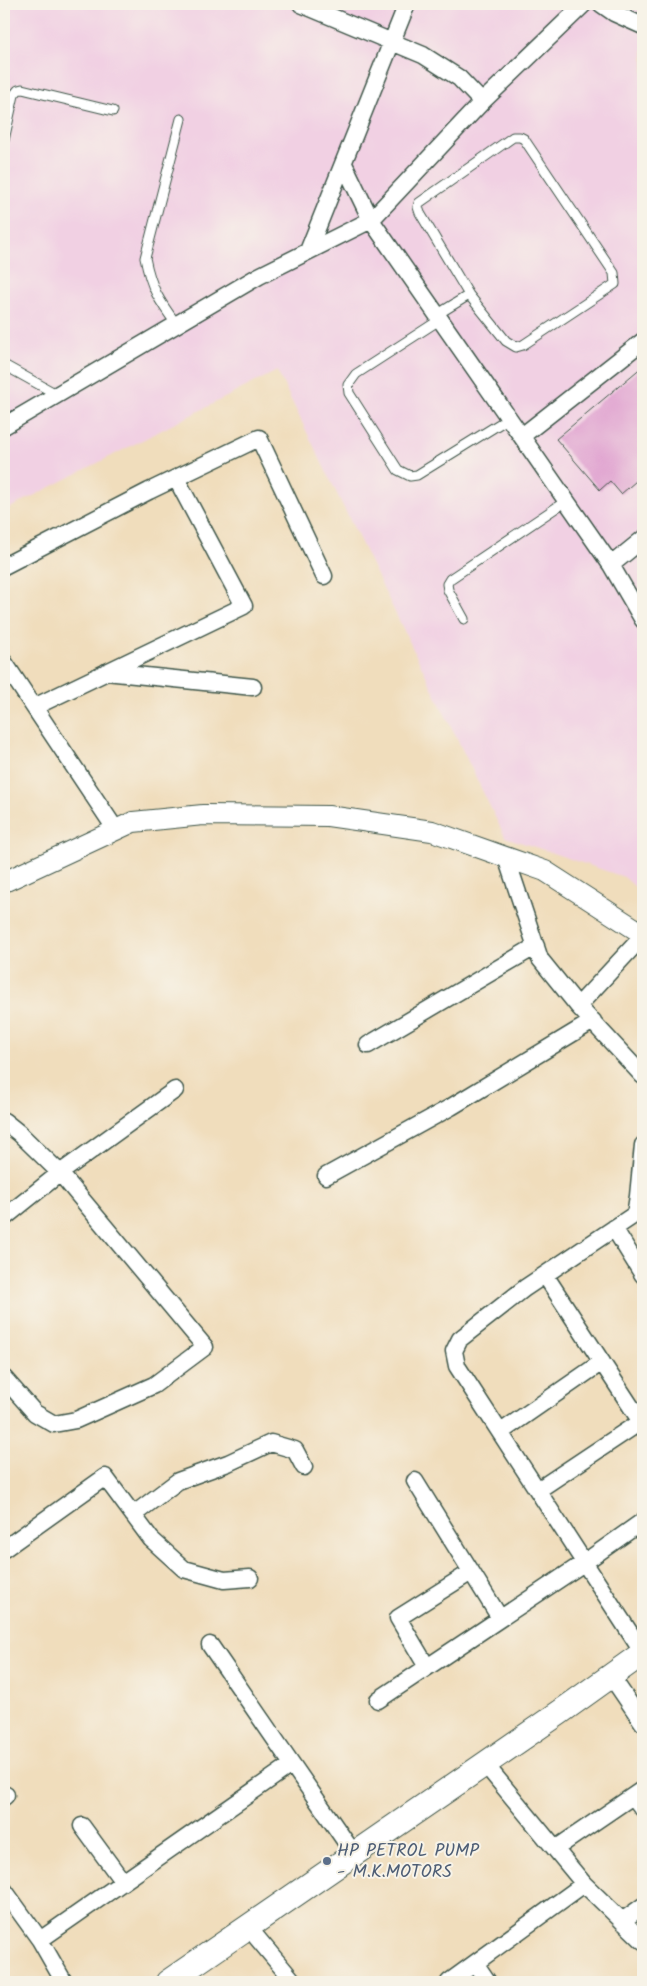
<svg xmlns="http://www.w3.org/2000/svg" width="647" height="1986" font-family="Kalam,sans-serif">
<rect width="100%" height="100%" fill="#f7f3e8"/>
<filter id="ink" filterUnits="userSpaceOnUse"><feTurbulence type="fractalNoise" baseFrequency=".02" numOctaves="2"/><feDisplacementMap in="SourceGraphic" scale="10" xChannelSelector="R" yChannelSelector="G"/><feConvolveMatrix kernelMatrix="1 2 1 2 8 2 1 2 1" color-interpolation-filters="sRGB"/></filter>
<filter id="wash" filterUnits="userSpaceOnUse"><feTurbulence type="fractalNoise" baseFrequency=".0096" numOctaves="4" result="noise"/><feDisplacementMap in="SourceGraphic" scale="20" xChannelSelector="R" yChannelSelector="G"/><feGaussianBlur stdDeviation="1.12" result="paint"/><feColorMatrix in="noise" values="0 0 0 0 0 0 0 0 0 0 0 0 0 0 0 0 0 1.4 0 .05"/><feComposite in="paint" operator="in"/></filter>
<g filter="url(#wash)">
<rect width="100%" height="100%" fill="#f0ddbc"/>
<path fill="#f1d0e3" d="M4 4H643V894L624 877 505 837 277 371 4 511Z"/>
<g id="blocks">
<path fill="#e0a2d0" d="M643 366V475L621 494 610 481 600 490 556 439Z"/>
</g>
</g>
<g filter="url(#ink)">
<use href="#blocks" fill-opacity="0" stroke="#3e5548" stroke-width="1"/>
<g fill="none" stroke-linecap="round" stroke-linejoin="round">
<g stroke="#3e5548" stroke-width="11">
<path id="service" d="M4 140 14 95 18 90 22 89 113 111
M438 314 469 295 506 341 516 347 523 345 615 284 614 273 524 139 520 137H513L419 203 418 207 420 213 469 295
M441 319 356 374 348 385 349 393 398 470 410 476 417 475 509 418
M177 325C159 301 151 288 145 258L181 119
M4 365 58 395
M464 619 448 590 447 584 450 579 566 501"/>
</g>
<g stroke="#3e5548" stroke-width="19">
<path id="minor" d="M301 4 423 55 459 78 482 102
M601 4 614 13 643 26
M344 164 371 220 611 565 643 620
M308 251 407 4
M4 426 259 276 371 220 482 102 584 4
M522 436 643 341
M611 565 643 539
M4 566 149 491 259 438 324 576
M4 662 116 830
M106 672 253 687
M34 707 244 606 176 478
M506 857 540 959 578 1006 643 1076
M578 1006 643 936
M368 1045 536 946
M4 1121 19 1133 60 1173 205 1347 154 1385 76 1420 54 1424 35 1413 4 1378
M326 1176 451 1107 593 1021
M635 1215 638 1196 643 1145
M4 1218 60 1173 175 1090
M614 1228 643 1275
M545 1275 641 1422
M501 1432 602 1362
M415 1481 500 1618
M538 1490 643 1420
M133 1515 178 1481 228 1463 271 1443 295 1450 304 1467
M4 1549 105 1477 151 1539 184 1569 224 1580 250 1578
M210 1645 354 1854
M643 1653 457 1366 454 1351 460 1339 525 1288 643 1209
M427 1667 398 1618 471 1572
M611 1676 643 1723
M378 1700 585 1562 643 1521
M485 1764 584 1884 643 1941
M633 1796 643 1809
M4 1797 6 1795
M82 1826 123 1882
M555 1849 643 1789
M4 1890 40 1940 64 1982
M622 1921 643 1906
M248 1927 294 1982
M40 1940 292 1764
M475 1963 488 1982
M449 1982 584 1884"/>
</g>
<g stroke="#3e5548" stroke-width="22">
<path id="tertiary" d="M4 882 133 822 203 815 328 816 432 831 545 871 643 934"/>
</g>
<g stroke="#3e5548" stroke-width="26">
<path id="secondary" d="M168 1982 559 1713 643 1653"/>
</g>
<use href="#service" stroke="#fff" stroke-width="9"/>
<use href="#minor" stroke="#fff" stroke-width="16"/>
<use href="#tertiary" stroke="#fff" stroke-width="20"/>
<use href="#secondary" stroke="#fff" stroke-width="24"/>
</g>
</g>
<circle fill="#5c6f8a" stroke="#f7f3e8" stroke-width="2" cx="327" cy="1861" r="5"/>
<g text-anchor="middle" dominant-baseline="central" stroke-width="4" stroke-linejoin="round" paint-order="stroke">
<g font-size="18" fill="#4e5e75" stroke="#f7f3e8" text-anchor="start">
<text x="337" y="1851">HP PETROL PUMP<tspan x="337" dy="21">- M.K.MOTORS</tspan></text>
</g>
</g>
<rect width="647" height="1986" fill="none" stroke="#f7f3e8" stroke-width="20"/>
</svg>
